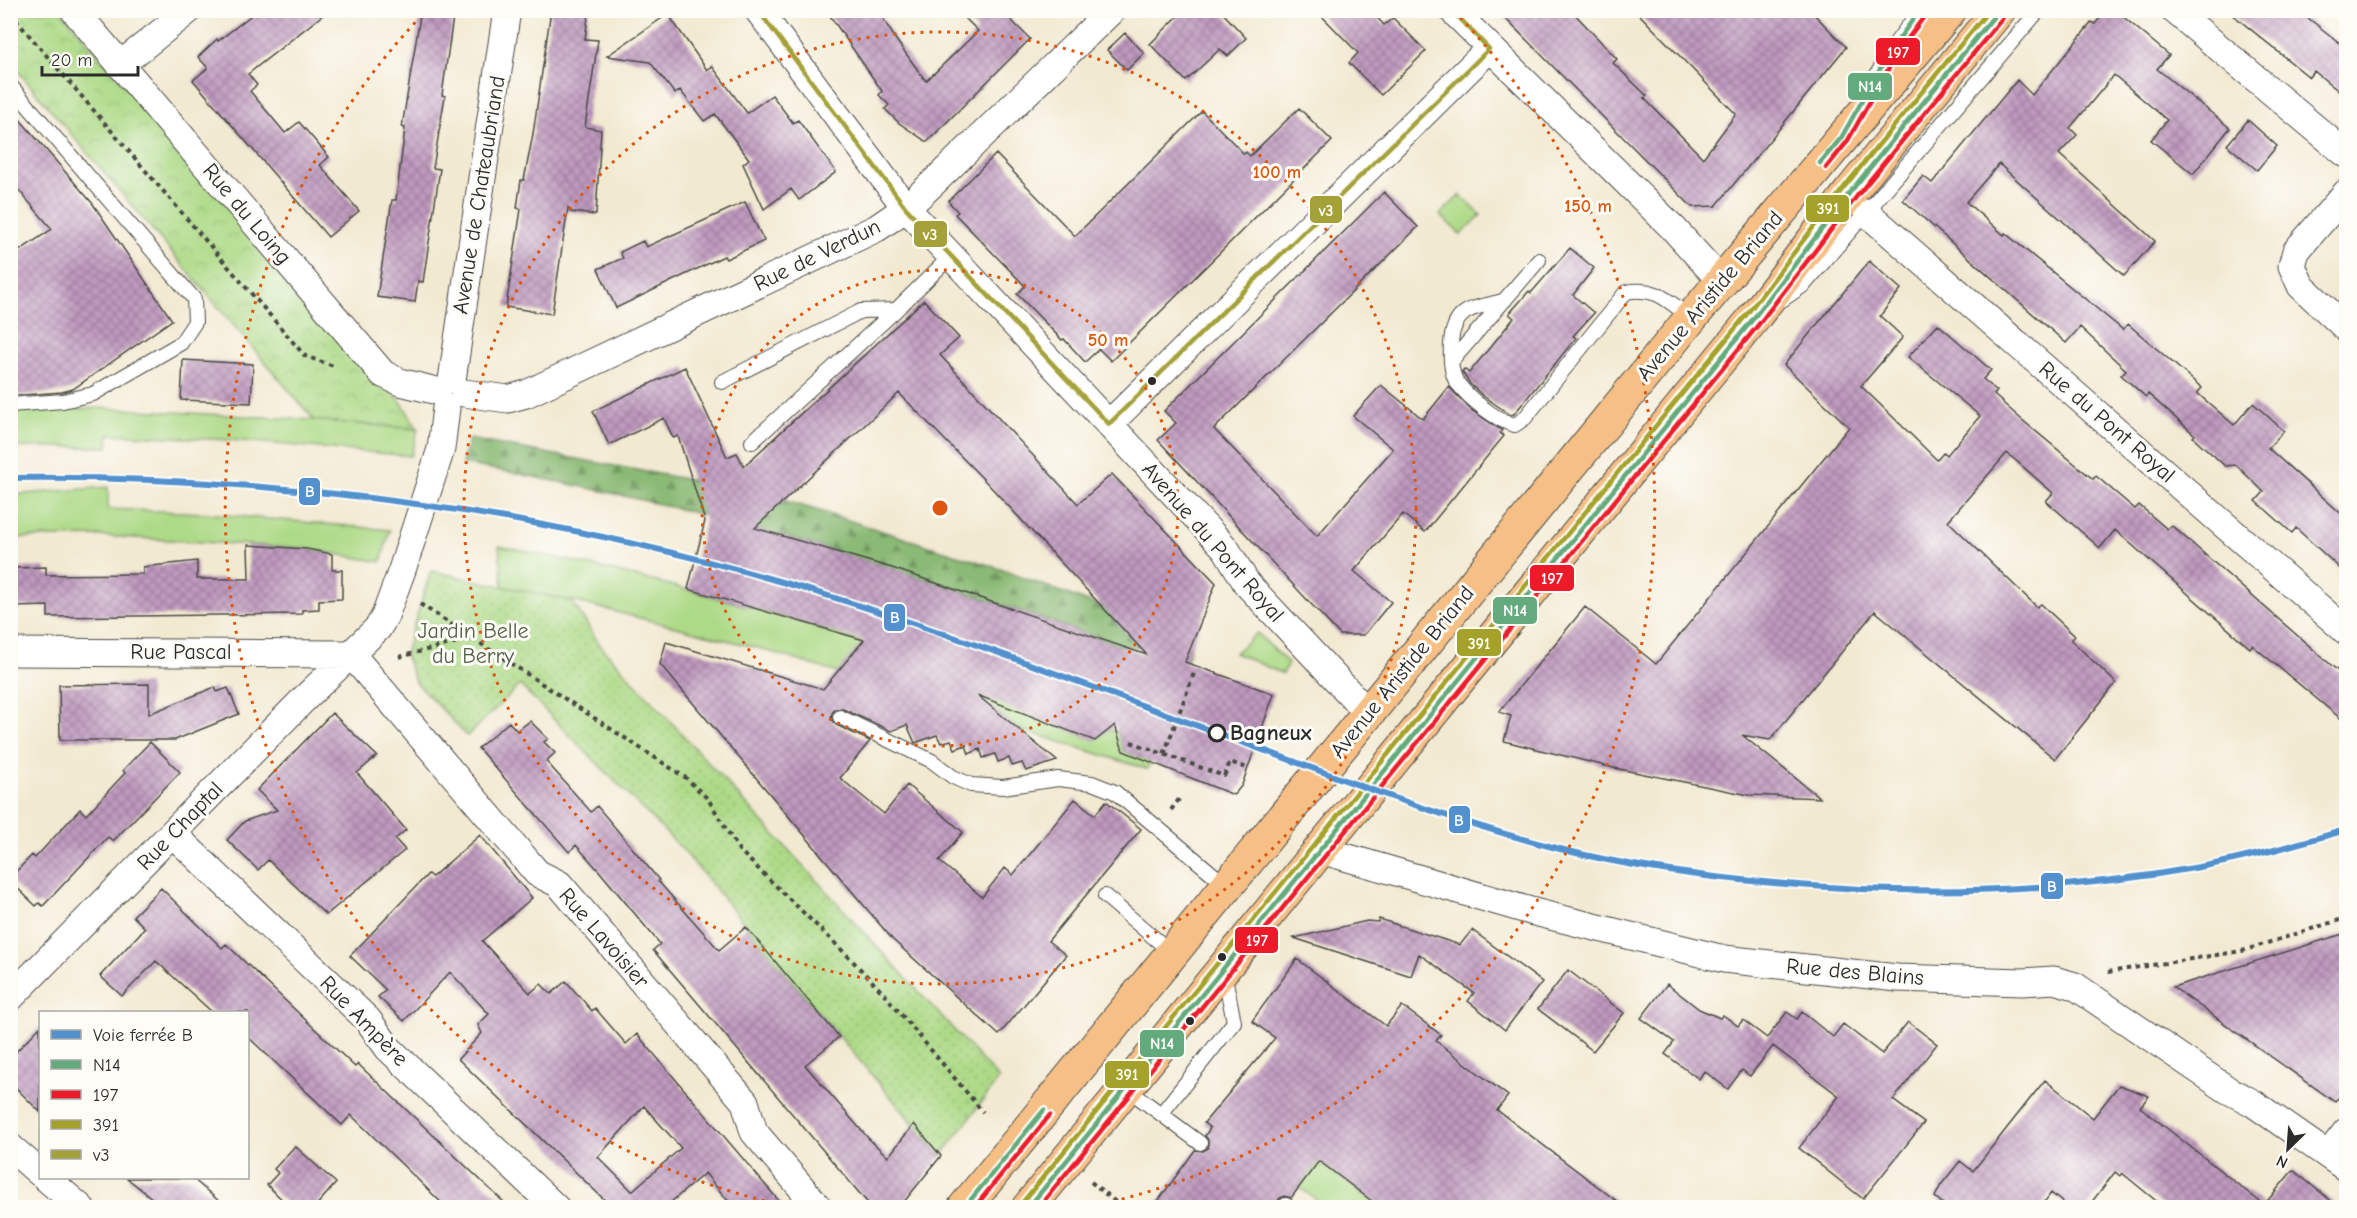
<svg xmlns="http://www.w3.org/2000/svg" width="2357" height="1218" font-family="'Comic Neue',sans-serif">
<defs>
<pattern id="forest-firs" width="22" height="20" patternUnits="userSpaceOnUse" patternTransform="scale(1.5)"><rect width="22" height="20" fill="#8aba74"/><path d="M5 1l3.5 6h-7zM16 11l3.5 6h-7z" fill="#71975f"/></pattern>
<pattern id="park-crowns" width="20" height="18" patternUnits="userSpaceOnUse" patternTransform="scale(1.5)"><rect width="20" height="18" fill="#adda87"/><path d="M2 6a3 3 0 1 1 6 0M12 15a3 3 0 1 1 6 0" fill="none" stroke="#95bb75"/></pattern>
<pattern id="garden-dots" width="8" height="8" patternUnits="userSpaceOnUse" patternTransform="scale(1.5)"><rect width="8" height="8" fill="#adda87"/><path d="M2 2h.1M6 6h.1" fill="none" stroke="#95bb75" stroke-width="1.8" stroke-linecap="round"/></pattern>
<pattern id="building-cross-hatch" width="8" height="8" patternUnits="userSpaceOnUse" patternTransform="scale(1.5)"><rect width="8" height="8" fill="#bf9abf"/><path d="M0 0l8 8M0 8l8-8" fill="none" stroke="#9b7e9b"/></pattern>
</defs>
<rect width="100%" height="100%" fill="#fdfcf7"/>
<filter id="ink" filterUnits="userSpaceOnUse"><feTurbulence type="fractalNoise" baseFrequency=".0167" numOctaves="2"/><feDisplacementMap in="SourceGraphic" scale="12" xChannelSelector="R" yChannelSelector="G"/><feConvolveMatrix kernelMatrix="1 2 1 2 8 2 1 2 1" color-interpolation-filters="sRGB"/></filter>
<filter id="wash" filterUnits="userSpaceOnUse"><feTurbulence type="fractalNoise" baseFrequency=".008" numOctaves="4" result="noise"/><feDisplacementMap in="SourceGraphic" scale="24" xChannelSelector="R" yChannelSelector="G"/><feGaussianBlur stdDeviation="1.35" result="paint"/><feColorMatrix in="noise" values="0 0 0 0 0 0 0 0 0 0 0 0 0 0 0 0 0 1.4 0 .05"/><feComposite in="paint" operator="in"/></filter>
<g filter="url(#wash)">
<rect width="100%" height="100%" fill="#f2e9d1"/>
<path fill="#adda87" stroke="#6c8259" stroke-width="1.5" d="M1460 195 1481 215 1461 235 1440 215Z
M103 408 314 420 418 429 411 456 230 440 109 434 108 447H11L10 411Z
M108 487V509L205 513 390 530 381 562 302 548 101 536 11 538V495Z
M499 546C714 588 914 655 1118 733L1123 751 1151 762 1147 769 758 648 573 601 540 705 519 684 467 736 415 681 405 654 431 571 503 587Z
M1257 633 1288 663 1283 674 1235 653Z
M1319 1161 1381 1207H1327L1299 1187Z"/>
<path fill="url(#forest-firs)" stroke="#5a7250" stroke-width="1.5" d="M469 439 756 492 813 509 995 567 1192 641 1187 659 1139 647 1117 645C903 568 687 501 462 464Z"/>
<path fill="url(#park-crowns)" stroke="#6c8259" stroke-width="1.5" d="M10 11H61L364 367 400 400 418 429 314 420 11 63Z"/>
<path fill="url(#garden-dots)" stroke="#6c8259" stroke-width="1.5" d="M431 571 572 601 600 645 999 1079 941 1156 808 1000 683 850 520 685 467 736 415 681 405 654Z"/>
<g id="blocks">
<path fill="url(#building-cross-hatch)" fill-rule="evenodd" d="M258 10H329L248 74 257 85 250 91 285 133 299 122 329 157 320 165 359 211 328 237 193 80 208 68 198 57 217 39 218 41Z
M421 10H454L442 95 445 96 433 168 440 169 423 282 418 281 415 302 377 297 392 200H396L405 128 402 127Z
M551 10H589L585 39 598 40 585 127 601 130 596 215 570 212 568 208 552 314 506 307 521 209 517 208 521 180H524L533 134Z
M826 10H878L896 40 926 81 978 31 957 10H1001L1030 39 927 142 899 123 885 109 889 105 879 95 882 91Z
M1184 10H1220L1246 38 1228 56 1220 49 1186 81 1150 44Z
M1316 10H1370L1384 25 1393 18 1426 51 1381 95 1349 63 1358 53Z
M1497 10H1571L1617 59 1613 63 1647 96 1644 98 1703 158 1736 114 1635 10H1810L1846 47 1716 206 1692 207Z
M2106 10H2115L2169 55 2157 69 2230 128 2193 174 2151 140 2167 120 2114 75 2070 128 2077 135 2059 154 2155 241 2124 276 1999 164 1966 202 2004 235 2005 233 2123 330 2128 324 2202 388 2197 393 2234 425 2253 403 2284 431 2268 448 2346 518V574L2296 528 2292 533 2256 501 2264 492 2236 465 2225 466 2193 437 2195 435 2148 394 2146 397 2121 375 2126 370 2080 327 2066 343 1903 200 1923 176 1932 183 2017 80 2032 95 2092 22 2095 24Z
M2227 10H2298L2346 48V97L2314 71 2309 77Z
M668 14 707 70 712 66 747 113 772 95 793 123 798 120 836 172 799 200 791 189 764 209 743 164 749 159 715 114 704 121 680 90 675 94 650 62 607 56Z
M1125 33 1144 53 1127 70 1107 50Z
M10 108 93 204 172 320 73 389 62 392 10 396V257L52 229 10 180Z
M1299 108 1332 141 1111 361 1099 349 1085 362 1064 339 1062 340 1017 294 1025 286 955 214 958 212 948 201 996 154 1075 236 1202 111 1244 154 1246 152 1250 156Z
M2248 120 2277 146 2257 170 2227 145Z
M1384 192 1418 227 1214 429 1317 536 1393 449 1353 416 1381 385 1423 419 1449 387 1471 410 1502 430 1500 433 1504 436 1425 532 1403 514 1354 571 1391 602 1364 635H1340L1158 440 1176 423 1164 411Z
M745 202 764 241 726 259 724 256 616 308 598 269 623 258 620 252 643 241 646 247Z
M1570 248 1594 268 1573 295 1594 313 1573 336 1576 338 1514 414 1511 415 1483 396 1470 384 1462 372 1464 369 1469 373 1514 318 1509 314 1529 291 1531 293Z
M1869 261 1901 289 1880 316 1903 337 1861 386 1937 460 1944 452 1947 455 1980 416 1908 357 1938 324 1991 370 1983 379 1997 391 1994 395 2021 419 2093 479 2096 476 2135 509 2139 505 2167 529 2171 525 2346 678V723L2252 645 2250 648 2115 530 2100 548 2046 501 2053 493 2007 453 1948 521 2037 607 2041 604 2075 636 2071 640 2116 683 2055 759 1875 611 1770 740 1742 735 1820 798 1749 795 1614 768 1504 741 1511 716 1499 712 1585 607 1656 664 1849 427 1784 365Z
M924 300 959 338 940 355 1078 504 1112 474 1216 583 1185 662 1274 694 1242 785 1234 795 1123 751 1115 725 1095 741 977 695 1057 761 1026 771 1022 763 1012 766 1009 758 998 762 995 754 983 758 980 749 969 754 966 745 955 749 951 740 941 743 937 735 915 743 907 725 891 731 843 709H835L832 713 831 718 836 725 870 741 840 778 884 814 907 785 963 832 939 861 982 897 1005 868 1013 875 1075 799 1095 815 1106 801 1141 829 1048 941 1066 955 999 1035 893 940 660 664 666 642 823 689 864 640 688 589 705 521 678 436 673 438 664 418 609 445 593 411 685 367 727 457 737 453 744 466ZM899 393 987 483 1147 655 892 568 755 528Z
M183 360 253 364 251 403 181 400Z
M248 545 307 549 332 554V570H342V599L319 600V609L302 610V614L48 617V606L13 607V568L46 567V575L143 574V567L197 561V579H249Z
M149 684V714L215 687 217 692 228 688 239 714 175 740H60L59 685Z
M332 713 377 756 357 773 406 830 395 839 405 850 326 915 268 860 258 870 227 840 245 821 277 810 257 790Z
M530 721 548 739 544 742 555 753 546 761 591 812 597 806 659 880 658 881 719 950 746 927 839 1037 805 1065 868 1138 888 1157 914 1124 941 1156 899 1208H872L653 950 660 944 600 872 576 845 569 852 478 748 509 722 517 731Z
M150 742 180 772 113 841 108 837 43 906 39 903 36 906 10 881V878L32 855 35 858 80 809 86 815 125 773 123 770Z
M480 835 532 898 482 941 530 993 541 984 551 994 566 981 592 1011 595 1008 626 1044 637 1034 785 1208H734L705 1173 664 1208H613L458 1059 482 1033 478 1025 489 1014 450 972 404 1021 378 997 386 990 350 956 428 874 432 877ZM644 1106 681 1148 632 1191 598 1157Z
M161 888 222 948 226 944 355 1067 358 1064 510 1208H447L351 1115 342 1125 248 1037V1012H212L156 961 122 996 100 976 145 928 133 916Z
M1379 919 1460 945 1472 930 1542 982 1505 1030 1468 1001 1474 993 1419 954 1411 976 1294 938 1367 921 1378 922Z
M2346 933V1088L2335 1102 2173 987Z
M1297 959 1386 1026 1402 1006 1441 1035 1436 1041 1508 1096 1497 1110 1626 1208H1381L1319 1161 1291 1198 1284 1196 1279 1199 1277 1208H1153L1195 1150 1203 1151 1208 1148V1140L1205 1136 1210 1128 1204 1123 1275 1038 1252 1021Z
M1568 970 1624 1013 1593 1051 1538 1009Z
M1667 984 1699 1009 1720 1018 1723 1015 1738 1026 1743 1020 1767 1038 1787 1012 1797 1019 1802 1012 1833 1037 1843 1024 1882 1054 1908 1022 1937 1044 1893 1100 1924 1123 1863 1199 1799 1148 1839 1096 1773 1046 1750 1076 1742 1070 1728 1089 1704 1071 1699 1079 1665 1054 1674 1042 1641 1018Z
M40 1027V1112L10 1082V1058Z
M2045 1080 2093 1118 2119 1085 2149 1096 2140 1107 2264 1205 2293 1170 2340 1208H2165L2122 1173 2120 1176 2115 1172 2087 1208H2069L2051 1193 2040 1208H1948L1935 1197 1941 1185 1960 1161 1973 1171Z
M295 1146 336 1183 314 1208H291L267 1185 278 1173 274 1169Z
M127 1178H192L227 1208H164Z"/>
</g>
</g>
<g filter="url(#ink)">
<use href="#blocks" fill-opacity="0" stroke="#494844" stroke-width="1.5"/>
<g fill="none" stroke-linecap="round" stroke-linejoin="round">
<g stroke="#494844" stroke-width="16">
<path id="service" d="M1875 78 1892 48 1920 10
M10 85 194 299 195 322 181 343 93 394 63 401 10 405
M1539 260 1451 362C1452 370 1453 379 1459 385 1470 399 1498 422 1515 425L1525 418 1626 292C1656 286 1668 301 1691 318
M1782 300 1804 285 2039 10
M1451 362C1450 343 1450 317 1472 309 1483 305 1494 304 1505 300
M722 382 861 311 896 310
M752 442 896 310 950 257
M840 717 932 761 953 777 971 785 1003 787 1058 779 1092 783 1115 792 1227 886
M1105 896 1172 953
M1126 1088 1200 1143
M1161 1114 1234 1022 1224 972
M1286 1205 1289 1208"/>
</g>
<g stroke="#494844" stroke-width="29">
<path id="minor" d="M74 10 383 374 400 382 437 391
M758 10 906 208 1226 549 1247 584 1369 714
M1452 10 1674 229 1721 281
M2174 10 2346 154
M120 65 189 10
M2346 193 2296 251 2292 266 2301 286 2346 328
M1867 213 2346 631
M452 380 507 10
M464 393 508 399 526 394 877 228 906 208 931 185 1112 10
M1109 424 1489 49
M10 652 351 654
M351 654 537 873 559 884 745 1102 754 1132 819 1208
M173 834 368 1020 388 1048 556 1208
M1321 850 1534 912 1724 959 1897 978 2023 982 2054 980 2075 986 2228 1090 2253 1103 2346 1168
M10 998 304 699 378 628 385 616 402 570 441 449 446 408
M10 1147 40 1173
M2328 1155 2346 1132
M46 1178 81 1208"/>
</g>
<g stroke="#494844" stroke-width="35">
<path id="primary" d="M964 1208 1691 318 1950 10
M1028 1208 1753 319 1851 191 1999 10"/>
</g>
<path stroke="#494844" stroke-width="4" stroke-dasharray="4.5 4.5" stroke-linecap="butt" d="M10 13 305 356 336 367
M420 604 686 778 708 799 739 850 847 955 885 995 983 1112
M399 657 473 638
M1131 742 1224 776 1230 762 1247 768
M1164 754 1194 673
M1171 810 1180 798
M2108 972 2242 951 2346 918
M1091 1182 1123 1208"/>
<use href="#service" stroke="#fff" stroke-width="14"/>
<use href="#minor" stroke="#fff" stroke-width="27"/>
<use href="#primary" stroke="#f5bf86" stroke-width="33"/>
<g stroke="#fdfcf7" stroke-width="9">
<path id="bus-1" d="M1820 163 1841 138 1892 48 1920 10
M964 1208 1044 1110
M1028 1208 1753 319 1851 191 1999 10"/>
</g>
<g stroke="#fdfcf7" stroke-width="9">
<path id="bus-2" d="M1826 168 1847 142 1898 52 1926 14
M974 1208 1050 1115
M1038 1208 1759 324 1857 196 2005 15"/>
</g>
<g stroke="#fdfcf7" stroke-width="9">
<path id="bus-3" d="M1022 1203 1747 314 1845 186 1989 10"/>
</g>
<g stroke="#fdfcf7" stroke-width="9">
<path id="bus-4" d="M758 10 906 208 1109 424 1489 49 1452 10"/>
</g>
<use href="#bus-1" stroke="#63aa7d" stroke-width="4.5"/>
<use href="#bus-2" stroke="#ed1b29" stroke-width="4.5"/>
<use href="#bus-3" stroke="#a5a22b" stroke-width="4.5"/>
<use href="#bus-4" stroke="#a4a13a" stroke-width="4.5"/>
<g stroke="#fdfcf7" stroke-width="10">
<path id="rail-1" d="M10 478C283 475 558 513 819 593 973 640 1123 699 1274 754 1368 789 1462 824 1560 849 1630 867 1702 877 1774 883 1915 896 2055 893 2194 868 2246 859 2296 844 2346 830"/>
</g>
<use href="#rail-1" stroke="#5291ce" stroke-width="6"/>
</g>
</g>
<g fill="none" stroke="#df570e" stroke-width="3" stroke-dasharray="3 6">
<circle cx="940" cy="508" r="238"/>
<circle cx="940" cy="508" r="476"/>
<path d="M791 1207A715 715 0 0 1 426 11M1454 11A715 715 0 0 1 1089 1207"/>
</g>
<g fill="#2b2b2b" stroke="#fdfcf7" stroke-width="2">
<circle cx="1152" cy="381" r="5"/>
<circle cx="1222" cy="957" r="5"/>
<circle cx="1190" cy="1021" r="5"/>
</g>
<circle fill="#fdfcf7" stroke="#2b2b2b" stroke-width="3" cx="1217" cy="733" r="8"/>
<g text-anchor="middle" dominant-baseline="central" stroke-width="6" stroke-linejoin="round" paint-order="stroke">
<g font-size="22" fill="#2b2b2b" stroke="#fdfcf7">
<text transform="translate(479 195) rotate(-81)">Avenue de Chateaubriand</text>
<text transform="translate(247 214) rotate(50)">Rue du Loing</text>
<text transform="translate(817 255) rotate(-26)">Rue de Verdun</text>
<text transform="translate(1710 296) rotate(-50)">Avenue Aristide Briand</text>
<text transform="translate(2107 422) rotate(41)">Rue du Pont Royal</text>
<text transform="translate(1213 542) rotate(49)">Avenue du Pont Royal</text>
<text x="181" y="652">Rue Pascal</text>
<text transform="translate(1402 672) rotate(-51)">Avenue Aristide Briand</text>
<text transform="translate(180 826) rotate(-46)">Rue Chaptal</text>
<text transform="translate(604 938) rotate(49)">Rue Lavoisier</text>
<text transform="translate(1855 972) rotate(5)">Rue des Blains</text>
<text transform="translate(364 1021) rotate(46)">Rue Ampère</text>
</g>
<g font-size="22" fill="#526047" stroke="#fdfcf7">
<text x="473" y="631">Jardin Belle<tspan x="473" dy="25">du Berry</tspan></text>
</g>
<g font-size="22" font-weight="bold" fill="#2b2b2b" stroke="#fdfcf7" text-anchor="start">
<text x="1230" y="733">Bagneux</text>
</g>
</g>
<circle cx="940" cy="508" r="9" fill="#df570e" stroke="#fdfcf7" stroke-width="3"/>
<g font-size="18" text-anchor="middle" font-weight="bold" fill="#df570e" stroke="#fdfcf7" stroke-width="6" stroke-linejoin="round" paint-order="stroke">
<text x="1277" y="178">100 m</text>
<text x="1588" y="212">150 m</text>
<text x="1108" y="346">50 m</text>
</g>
<g stroke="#fdfcf7" stroke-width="2">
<rect x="1875" y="37" width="46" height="29" rx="6" fill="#ed1b29"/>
<rect x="1847" y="72" width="46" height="29" rx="6" fill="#63aa7d"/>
<rect x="1805" y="194" width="45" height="29" rx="6" fill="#a5a22b"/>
<rect x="1309" y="195" width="34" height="29" rx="6" fill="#a4a13a"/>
<rect x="913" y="220" width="35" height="28" rx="6" fill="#a4a13a"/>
<rect x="298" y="477" width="23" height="29" rx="6" fill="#5291ce"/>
<rect x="1529" y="564" width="46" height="28" rx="6" fill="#ed1b29"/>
<rect x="1492" y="596" width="46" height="29" rx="6" fill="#63aa7d"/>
<rect x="883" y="603" width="23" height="29" rx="6" fill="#5291ce"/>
<rect x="1456" y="628" width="46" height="29" rx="6" fill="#a5a22b"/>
<rect x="1448" y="805" width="23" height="29" rx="6" fill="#5291ce"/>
<rect x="2040" y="872" width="24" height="28" rx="6" fill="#5291ce"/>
<rect x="1234" y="926" width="45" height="28" rx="6" fill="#ed1b29"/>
<rect x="1139" y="1029" width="46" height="29" rx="6" fill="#63aa7d"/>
<rect x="1104" y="1060" width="46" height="29" rx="6" fill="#a5a22b"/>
</g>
<g font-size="16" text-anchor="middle" font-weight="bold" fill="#fff">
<text x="1898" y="58">197</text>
<text x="1870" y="92">N14</text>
<text x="1828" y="214">391</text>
<text x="1326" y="216">v3</text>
<text x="930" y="240">v3</text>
<text x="310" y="497">B</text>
<text x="1552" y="584">197</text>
<text x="1515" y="616">N14</text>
<text x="895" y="623">B</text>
<text x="1479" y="649">391</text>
<text x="1459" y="826">B</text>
<text x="2052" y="892">B</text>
<text x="1257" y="946">197</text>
<text x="1162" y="1049">N14</text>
<text x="1127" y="1080">391</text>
</g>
<rect width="2357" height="1218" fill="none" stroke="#fdfcf7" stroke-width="36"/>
<rect x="39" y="1011" width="210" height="168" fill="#fdfcf7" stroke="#a9a8a5" stroke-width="1.5"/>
<rect x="51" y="1030" width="30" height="9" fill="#5291ce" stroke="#a9a8a5" stroke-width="1.5"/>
<text x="93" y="1041" font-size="18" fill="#2b2b2b">Voie ferrée B</text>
<rect x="51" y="1060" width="30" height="9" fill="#63aa7d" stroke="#a9a8a5" stroke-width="1.5"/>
<text x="93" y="1071" font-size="18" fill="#2b2b2b">N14</text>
<rect x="51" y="1090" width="30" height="9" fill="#ed1b29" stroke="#a9a8a5" stroke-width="1.5"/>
<text x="93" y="1101" font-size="18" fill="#2b2b2b">197</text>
<rect x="51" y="1120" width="30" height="9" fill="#a5a22b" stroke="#a9a8a5" stroke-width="1.5"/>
<text x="93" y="1131" font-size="18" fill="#2b2b2b">391</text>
<rect x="51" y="1150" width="30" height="9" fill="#a4a13a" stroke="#a9a8a5" stroke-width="1.5"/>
<text x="93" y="1161" font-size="18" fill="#2b2b2b">v3</text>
<g transform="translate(2288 1149) rotate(205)" stroke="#fdfcf7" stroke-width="4.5" paint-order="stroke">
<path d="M0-4.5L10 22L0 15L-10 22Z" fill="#2b2b2b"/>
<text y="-9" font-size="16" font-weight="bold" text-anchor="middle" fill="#2b2b2b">N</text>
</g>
<path d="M42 66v9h96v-9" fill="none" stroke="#2b2b2b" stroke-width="3"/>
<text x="51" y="66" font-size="18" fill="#2b2b2b" stroke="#fdfcf7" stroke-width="4.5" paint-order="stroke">20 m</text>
</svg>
